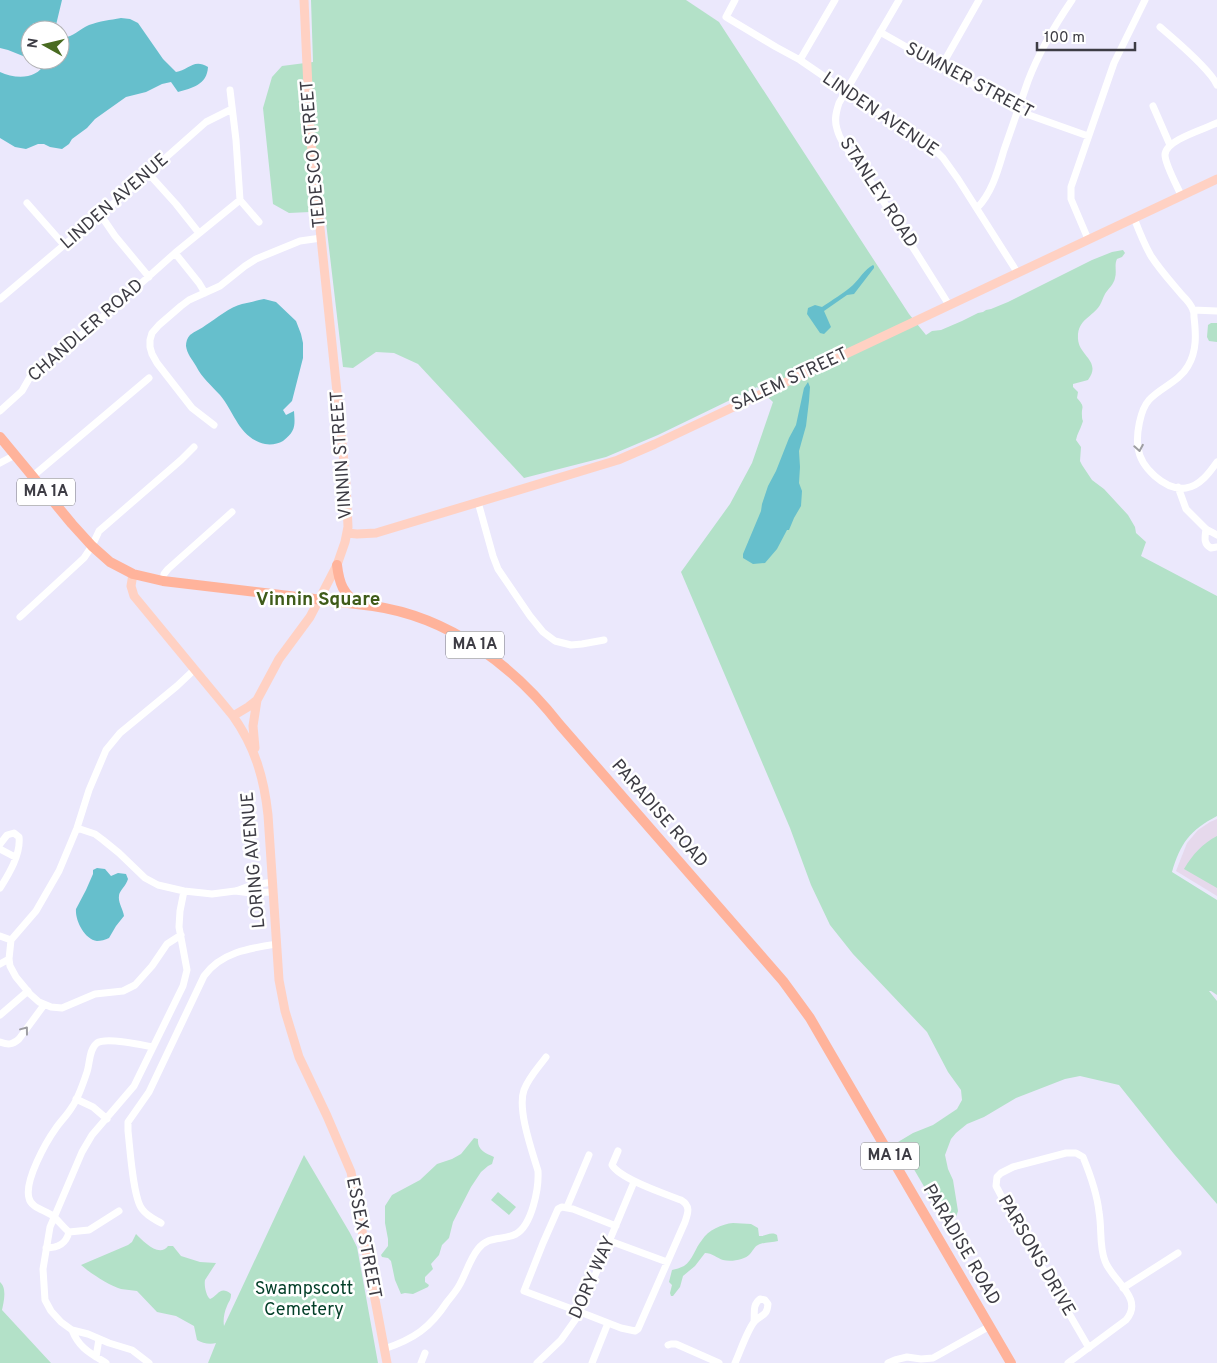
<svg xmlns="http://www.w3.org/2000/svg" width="1217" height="1363" font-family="Overpass,sans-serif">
<rect width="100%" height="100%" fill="#ebe8fc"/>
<path fill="#e6d9ec" d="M1217 819V896L1176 871 1187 843 1198 830 1210 822Z"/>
<path fill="#b3e1c8" d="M311 0H686L719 22 909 314 926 335 932 331 941 330 962 321 978 313 983 312 986 310 991 309 1008 302 1092 260 1112 252 1123 250 1125 253 1122 257 1117 259C1114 265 1117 271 1115 278 1114 284 1108 289 1105 294 1103 298 1102 301 1100 305 1092 318 1077 319 1078 339 1079 356 1102 361 1088 380L1073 384V387L1078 392 1077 398C1086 408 1081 406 1082 416 1082 422 1084 419 1082 424 1080 430 1077 434 1076 440L1081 447 1080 461 1082 465 1092 480 1104 489 1128 515 1135 527 1136 533 1146 542 1141 556 1217 596V816C1190 830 1180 844 1172 872L1217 900V995L1211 991H1209L1217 1001V1204L1174 1154 1119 1085 1080 1076 1065 1079 1016 1098 984 1117 967 1124 956 1133 951 1139 945 1155 948 1169 953 1180 958 1211 956 1217 950 1223 943 1219 898 1142 913 1133 933 1125 957 1109 962 1100 961 1090 948 1072 927 1032 853 954 830 925 811 885 790 828 681 572 730 504 752 463 773 402 757 387 658 435 606 457 524 478 418 364 394 353 376 352 353 368 343 367 321 180 307 182 310 212 289 213 273 204 263 108 272 77 282 66 313 62Z
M1211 323H1217V342L1209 341 1207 337 1208 325Z
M1217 836V888L1184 869C1193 854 1202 844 1217 836Z
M474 1138 478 1139C477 1150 485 1153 494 1157L492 1164 488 1166 481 1172 471 1187 453 1222 449 1238 442 1245 439 1255 431 1264 433 1269 425 1277V1282L429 1285 428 1287 413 1294 405 1293 401 1294 395 1280 391 1261 388 1258 382 1257 381 1255 388 1246V1239L385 1223V1206L392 1195 420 1180 437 1164 452 1159 461 1154Z
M304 1155 350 1233 357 1247 378 1363H208L216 1343C210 1345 202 1343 197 1340L194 1326 176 1316 157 1312 137 1291C132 1290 126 1290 121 1289 110 1286 90 1273 81 1265L128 1245 132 1242 136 1234C143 1241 159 1258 168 1246H173L181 1256 200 1262 216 1263 205 1280C204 1285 206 1296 210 1299 218 1296 220 1285 231 1294 231 1300 229 1301 227 1306 224 1312 223 1321 224 1326Z
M498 1192 516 1207 509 1215 491 1200Z
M733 1223 751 1224 758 1228 759 1236C766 1237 770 1231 777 1235L778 1241C772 1243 763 1242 758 1245 754 1247 753 1251 750 1254 745 1260 731 1262 723 1260 717 1258 712 1253 705 1253L695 1266 683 1276 680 1287 673 1296H671L670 1293 672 1285 669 1282 672 1270C676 1269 680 1268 684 1266 693 1260 695 1248 702 1240 708 1230 722 1224 733 1223Z
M0 1282C7 1288 4 1301 2 1310L51 1363H0Z"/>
<path fill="#66bfcc" d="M0 0H62L56 25V30H30V58H28L8 50 0 48Z
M121 18 130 19 138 23 163 59 176 72C188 71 193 58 208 67 207 85 192 88 178 92L171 82 162 84 146 92 126 97 95 119 87 128 72 139 69 144 62 149 50 147 44 144H38L26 149 15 147 0 138V72C15 79 37 80 45 63L43 60H60V37C72 39 78 30 89 25 100 21 110 20 121 18Z
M873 265 874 266V268L854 294 847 295 824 311 831 327 824 334 820 333 807 314 808 308 815 305 822 307C832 300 843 294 853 285 860 278 864 270 873 265Z
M264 299 276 302 296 321 301 334 303 343V358L292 401 283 410 286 415 294 411C295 425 296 431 283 441 278 444 271 445 265 444 239 438 235 413 220 395 211 385 202 378 196 366 192 359 187 354 186 346 186 342 187 338 190 335 195 331 201 329 206 325 217 318 230 307 242 304 250 303 257 300 264 299Z
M808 382 810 387 809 401 806 426 799 451 800 467 799 483 802 491 801 506 794 518 789 530H787L777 549 765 563 753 564 743 558V554L761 511 762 504 768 486 776 471 789 438 796 425 804 388Z
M97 868 105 869 111 876 118 873 126 874 128 879C126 886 119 891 119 896 118 903 123 909 124 916L116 926 109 938C105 940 101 941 97 941 84 939 75 920 76 909L86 890 93 874V870Z"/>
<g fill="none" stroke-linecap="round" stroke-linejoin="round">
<path stroke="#fff" stroke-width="7" d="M735 0 726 17 776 47 800 60 857 99 898 124 929 144 943 158 958 179 1017 272
M899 0 839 103C836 112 834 120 837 129 841 145 855 158 864 172 893 215 921 260 949 305
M1160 27C1174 39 1210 69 1217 85
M880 32 1007 104 1029 115 1088 136
M800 60 835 0
M941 67 979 0
M230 90 236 140 240 200 259 222
M1153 106 1170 145
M148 173 176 204 199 233
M1181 195C1177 186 1165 164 1165 155 1165 140 1205 129 1217 123
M27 203 64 245
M977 208C992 193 998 170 1004 150 1012 127 1020 104 1028 81 1039 52 1055 25 1072 0
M100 214 115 236 149 277
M1134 218C1139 231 1144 244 1151 256 1160 270 1171 282 1182 295 1186 299 1191 304 1193 310 1194 311 1194 316 1194 317 1196 334 1197 351 1188 366 1179 382 1161 387 1149 400 1140 410 1136 435 1138 447 1140 467 1165 491 1186 488 1200 486 1210 472 1217 462
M1088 239 1071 199V187L1114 63 1145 0
M175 253 199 283 205 293
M0 299 127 192 206 122 232 109
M1193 310 1217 311
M0 411 22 391 30 377 118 304 175 253 240 200
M214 425 192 408 157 363 152 354 150 347V340L152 333 159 325 181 306 189 300 220 286 245 266 256 259 300 241 321 238
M0 463 15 455
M33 476 149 378
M1178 487 1186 509 1206 529 1217 535
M478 502 493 556 498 569 530 616 543 632 555 641 571 645 582 644 604 640
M1206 529C1205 537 1203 544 1211 548L1217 547
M163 581 164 574 168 569 232 512
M20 617 84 558 92 546 99 531 181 460 194 447
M77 828 95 834 103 840 119 853 145 878 158 885 184 891 203 893 212 894 235 891 251 893 273 892
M0 844 7 835 14 833 19 837C21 854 9 874 0 888
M0 849 15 857
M236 891 252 885 273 882
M181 935 167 944 152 966 135 985 123 991 95 994 62 1008 51 1007 39 1002 30 994 16 977 10 966 9 959 11 940 36 911 59 871 77 828 89 790 106 750 120 733 177 686 195 669
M0 936 11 940
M0 964 9 959
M0 1015 28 991
M0 1042C8 1045 12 1045 19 1039L44 1005
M76 1099 93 1107 107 1119
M567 1207 589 1155
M119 1211 89 1230 69 1232C63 1227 58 1220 53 1216 45 1210 31 1208 29 1198 24 1181 46 1142 56 1128 61 1121 68 1114 72 1107 77 1100 84 1081 87 1072 90 1063 89 1049 97 1043 106 1037 142 1045 153 1047
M161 1223C154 1219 147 1216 142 1209 133 1198 130 1148 128 1131V1122L149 1092 204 976C221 952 250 948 277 944
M616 1226 573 1209 562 1207 558 1209 543 1243 524 1291 580 1312 621 1328 635 1331 638 1329 685 1222C688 1213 691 1206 681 1200 665 1194 620 1179 612 1165L618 1151
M610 1241 667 1262
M46 1248C58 1248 66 1244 69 1232
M1123 1288 1178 1253
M72 1330C79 1348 90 1353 106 1363
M668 1345 671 1344H676L719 1363
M384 1349C414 1339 430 1328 447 1302 452 1296 457 1290 460 1284 466 1273 470 1259 478 1249 489 1235 502 1241 516 1234 532 1225 539 1188 538 1171 532 1151 517 1109 524 1090 529 1077 538 1068 546 1057
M96 1357 99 1339
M149 1363 132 1350 109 1343 88 1334 72 1330 61 1322 51 1311 45 1300 43 1269 50 1227 82 1152 92 1135 134 1086 183 986 187 970 179 927 180 911 184 891
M421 1363 425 1353
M537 1363 561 1340 578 1316 634 1182
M592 1363 608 1323
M735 1363C740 1352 747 1331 754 1322 761 1314 767 1317 768 1304L765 1300 760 1299C752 1305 755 1313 754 1322
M888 1363 895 1360 907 1357 921 1359 933 1358 990 1326
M1068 1363 1126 1320C1145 1298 1112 1281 1105 1261 1099 1246 1102 1228 1099 1212 1097 1193 1090 1174 1083 1157L1076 1153H1066L1013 1167 1001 1173 997 1177 996 1186 1005 1203 1089 1348"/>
<path stroke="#ffd1c3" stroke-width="9" d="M347 533 357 534 376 533 618 460 655 444 1217 179
M133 574 131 586 134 596 233 716C255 747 264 778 268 815L279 980 285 1011 299 1057 327 1116 351 1172 387 1363
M233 716 248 707 257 700 279 659 310 617 337 565 345 542 348 527 346 484 340 421 310 132 304 0
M255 748 253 726 257 700"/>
<path stroke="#ffb39b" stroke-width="10" d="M0 437 72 524 92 546 110 562 133 574 163 581 373 606C450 617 514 666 560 725L783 981 810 1018 828 1049 1011 1363
M337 565C339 582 343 596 360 604"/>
</g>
<defs><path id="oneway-chevron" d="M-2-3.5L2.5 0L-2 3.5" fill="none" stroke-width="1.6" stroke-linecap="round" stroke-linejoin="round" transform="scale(1.25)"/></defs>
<g stroke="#9e9ea2">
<use href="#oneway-chevron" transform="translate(1139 448) rotate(80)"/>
<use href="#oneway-chevron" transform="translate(25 1030) rotate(-53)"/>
</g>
<g text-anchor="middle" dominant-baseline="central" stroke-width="5" stroke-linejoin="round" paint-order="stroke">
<g fill="#fff" stroke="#77767c" stroke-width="1">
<rect x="17" y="478.5" width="58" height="27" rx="4"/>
<rect x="446" y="631.5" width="58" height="27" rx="4"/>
<rect x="861" y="1142.5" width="58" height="27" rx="4"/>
</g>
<g font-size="16" font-weight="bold" fill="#3d3c44">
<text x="46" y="492">MA 1A</text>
<text x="475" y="645">MA 1A</text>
<text x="890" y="1156">MA 1A</text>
</g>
<g font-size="18" fill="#3d3c44" stroke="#fff">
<text transform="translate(969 81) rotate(28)">SUMNER STREET</text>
<text transform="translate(880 115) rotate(34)">LINDEN AVENUE</text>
<text transform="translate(314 154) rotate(-95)">TEDESCO STREET</text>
<text transform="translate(878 193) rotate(57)">STANLEY ROAD</text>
<text transform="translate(115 202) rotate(-41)">LINDEN AVENUE</text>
<text transform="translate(86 331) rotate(-41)">CHANDLER ROAD</text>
<text transform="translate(790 380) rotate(-25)">SALEM STREET</text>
<text transform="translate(342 455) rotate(-94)">VINNIN STREET</text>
<text transform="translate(659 814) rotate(49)">PARADISE ROAD</text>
<text transform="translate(254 860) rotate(-95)">LORING AVENUE</text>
<text transform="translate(363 1238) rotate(79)">ESSEX STREET</text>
<text transform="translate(961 1245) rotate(60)">PARADISE ROAD</text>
<text transform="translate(1036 1256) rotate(60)">PARSONS DRIVE</text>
<text transform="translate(593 1278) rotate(-66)">DORY WAY</text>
</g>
<g font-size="18" fill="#033f28" stroke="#fff">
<text x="304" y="1289">Swampscott<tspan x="304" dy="21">Cemetery</tspan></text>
</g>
<g font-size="19" font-weight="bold" fill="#3e5b19" stroke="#fff">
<text x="318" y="600">Vinnin Square</text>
</g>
</g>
<g transform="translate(45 45) rotate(278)"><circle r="24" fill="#ffffff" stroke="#b1b1b4"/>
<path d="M0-4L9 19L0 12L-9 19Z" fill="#496b21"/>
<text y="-8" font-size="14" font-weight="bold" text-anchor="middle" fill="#3d3c44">N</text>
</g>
<path d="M1037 42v8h98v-8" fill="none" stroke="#3d3c44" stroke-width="2.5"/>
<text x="1044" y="42" font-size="15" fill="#3d3c44" stroke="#ffffff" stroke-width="4" paint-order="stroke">100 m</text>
</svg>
